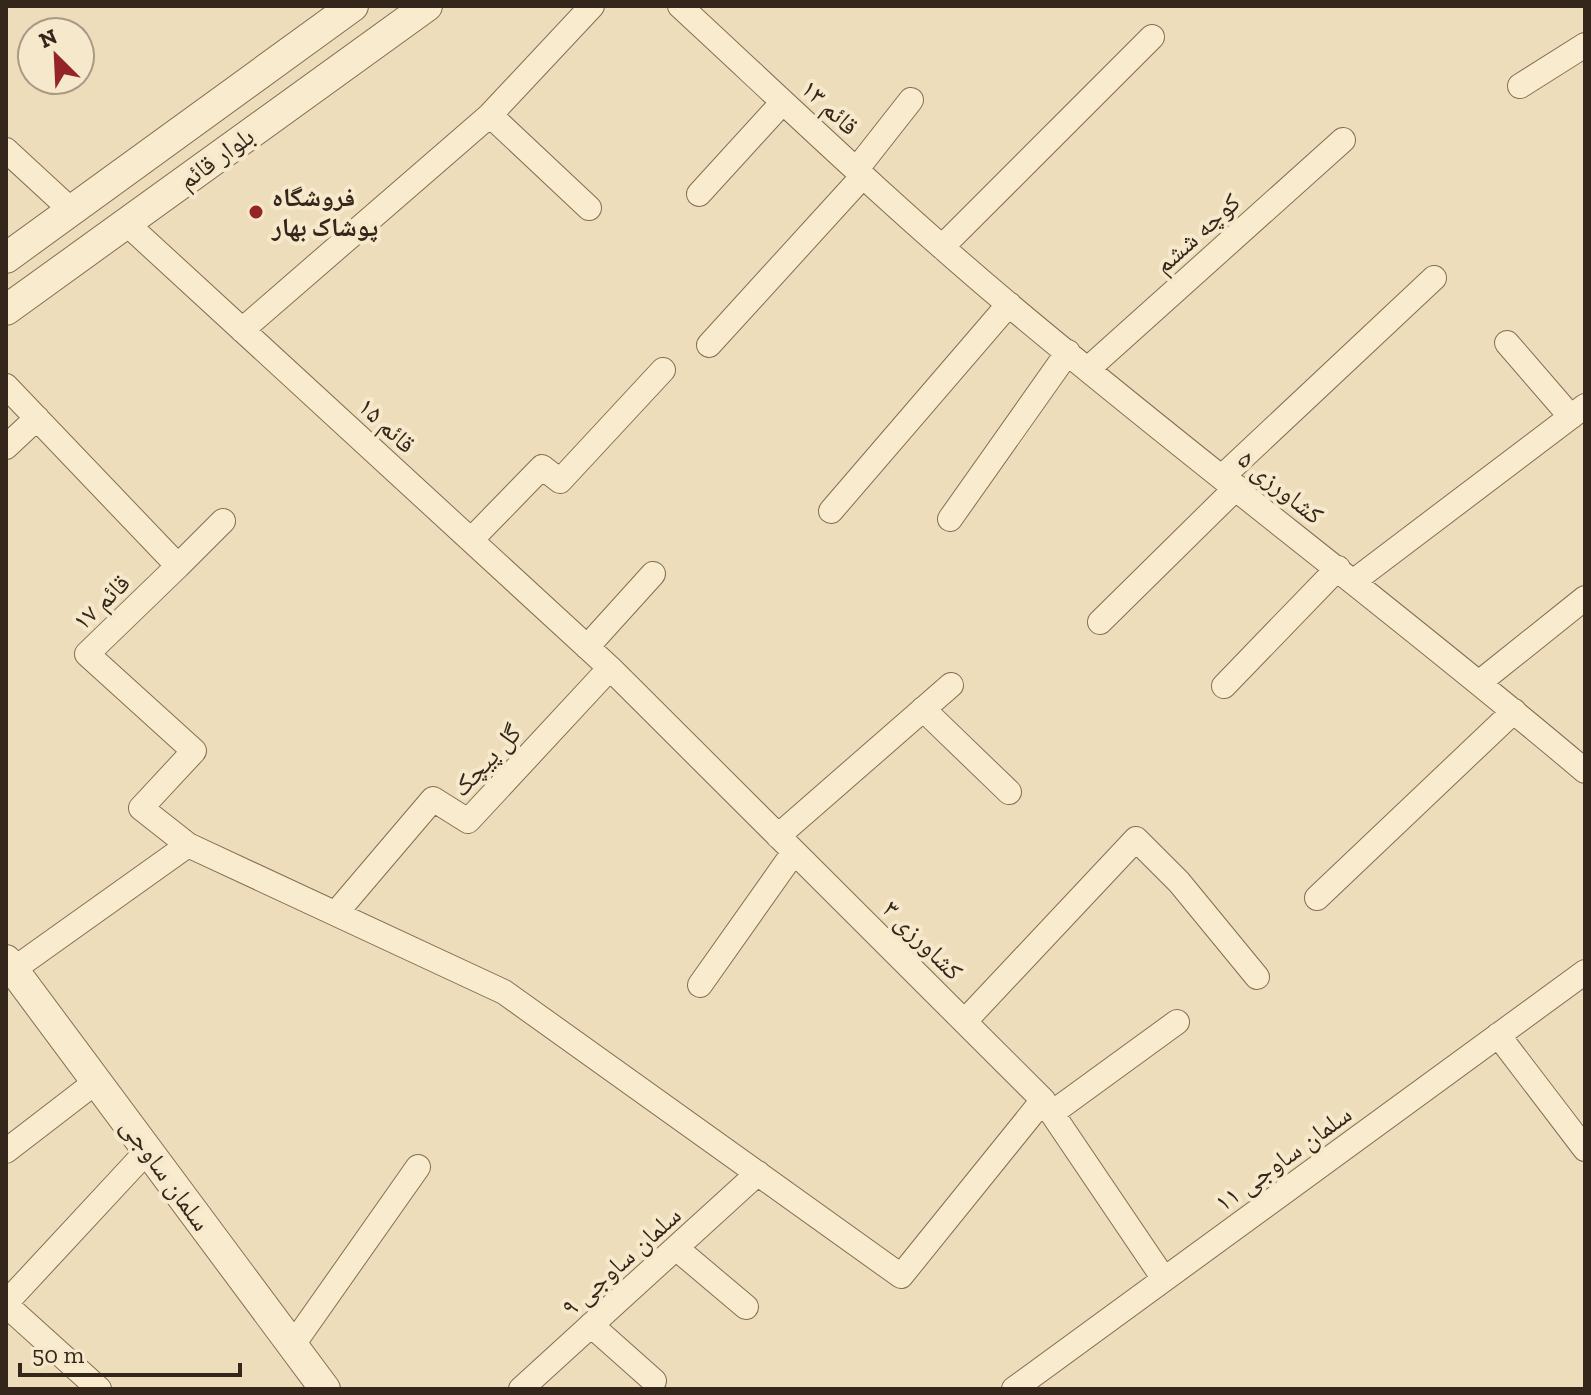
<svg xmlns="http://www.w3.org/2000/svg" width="1591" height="1395" font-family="'Zilla Slab','Noto Naskh Arabic',serif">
<rect width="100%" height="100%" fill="#edb"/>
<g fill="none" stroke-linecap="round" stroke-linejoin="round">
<g stroke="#856d55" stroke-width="26">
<path id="minor" d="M680 6C788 106 894 208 1007 303 1197 463 1396 611 1585 771
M1520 86 1585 45
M490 115 589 208
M6 150 71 210
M856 170 911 100
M699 194 783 102
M126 223 610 668 1043 1100 1164 1279
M942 247 1152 37
M242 330 490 115 592 6
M1507 343 1571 417
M709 345 863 176
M1089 368 1343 140
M6 386 178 566 87 654 194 751 141 808 188 845 504 992 901 1276 1043 1100
M6 447 37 418
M1223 476 1434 278
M831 511 1009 304
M950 519 1068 352
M471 540 542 467 560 481 663 370
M178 566 223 521
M1354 581 1585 406
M1100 622 1237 487
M587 647 653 574
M1480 682 1585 598
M1224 686 1338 568
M923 709 1009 792
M778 836 951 685
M1317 898 1514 711
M336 913 433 799 468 821 610 668
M14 969 188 845
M700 985 794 852
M965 1021 1136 839 1179 882 1257 977
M1498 1035 1585 1149
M1052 1113 1177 1022
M6 1151 97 1081
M676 1248 746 1307
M6 1303 149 1149
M6 1305 99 1389
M591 1325 654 1381
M292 1346 418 1167
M521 1389 758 1173
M1014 1389 1585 972"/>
</g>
<g stroke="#856d55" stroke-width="32">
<path id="tertiary" d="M6 258 353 6
M6 310 427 6
M6 960 325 1389"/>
</g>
<use href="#minor" stroke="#f9ebcd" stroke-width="24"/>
<use href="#tertiary" stroke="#f9ebcd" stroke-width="30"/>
</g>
<circle fill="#952428" stroke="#f6e8ca" stroke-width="3" cx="256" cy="212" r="8"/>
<g text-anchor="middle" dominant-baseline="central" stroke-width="8" stroke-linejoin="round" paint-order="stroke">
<g font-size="26" fill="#34261a" stroke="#f6e8ca">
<text transform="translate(830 107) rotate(43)">قائم ۱۳</text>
<text transform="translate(216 158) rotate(-36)">بلوار قائم</text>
<text transform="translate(1197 233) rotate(-42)">کوچه ششم</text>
<text transform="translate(387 425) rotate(43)">قائم ۱۵</text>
<text transform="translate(1281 487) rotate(39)">کشاورزی ۵</text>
<text transform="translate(101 602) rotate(-44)">قائم ۱۷</text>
<text transform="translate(486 760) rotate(-47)">گل پیچک</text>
<text transform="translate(923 940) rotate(45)">کشاورزی ۳</text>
<text transform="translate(1283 1158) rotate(-36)">سلمان ساوجی ۱۱</text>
<text transform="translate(166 1174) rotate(54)">سلمان ساوجی</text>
<text transform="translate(621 1261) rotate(-42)">سلمان ساوجی ۹</text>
</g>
<g font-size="26" font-weight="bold" fill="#34261a" stroke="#f6e8ca" text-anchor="start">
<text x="272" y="197">فروشگاه<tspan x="272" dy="30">پوشاک بهار</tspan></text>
</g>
</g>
<rect width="1591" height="1395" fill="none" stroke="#34261a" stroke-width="16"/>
<g transform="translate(56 56) rotate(336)"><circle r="38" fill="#f6e8ca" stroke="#a89a84" stroke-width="2"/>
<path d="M0-6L14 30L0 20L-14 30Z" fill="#952428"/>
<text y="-12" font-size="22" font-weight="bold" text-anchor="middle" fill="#34261a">N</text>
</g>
<path d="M20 1363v12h220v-12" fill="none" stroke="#34261a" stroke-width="4"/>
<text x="32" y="1363" font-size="24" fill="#34261a" stroke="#f6e8ca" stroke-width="6" paint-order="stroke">50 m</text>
</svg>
